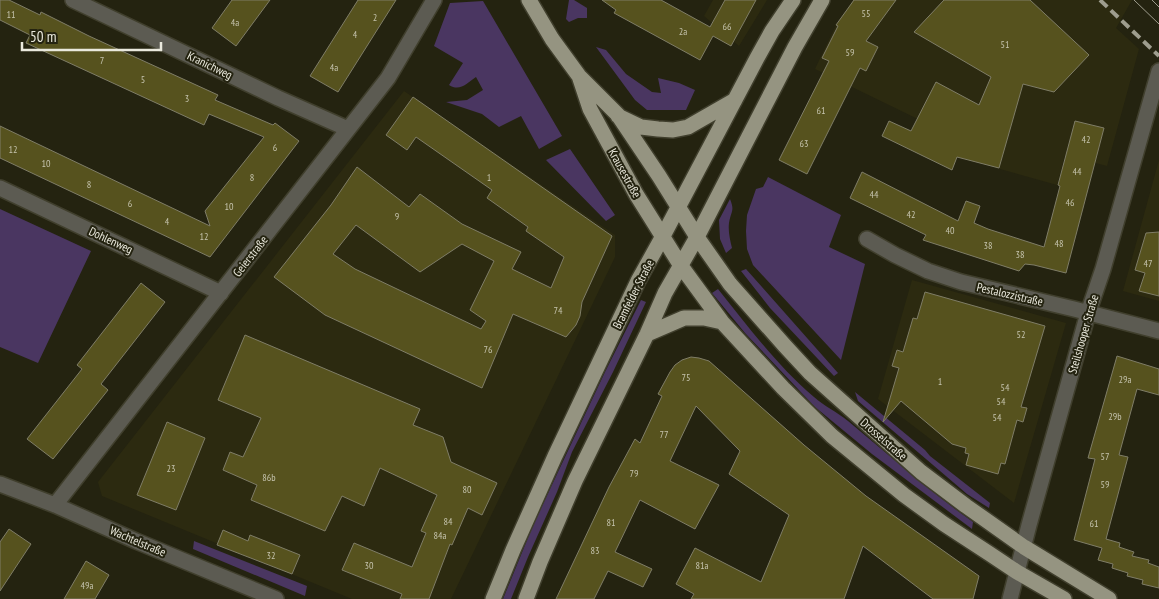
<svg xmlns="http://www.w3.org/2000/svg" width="1159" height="599" font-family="'PT Sans Narrow',sans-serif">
<rect width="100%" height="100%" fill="#242310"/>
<path fill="#2c2a10" d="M713 0H767L739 46 704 16Z
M853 0H1132L1116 28 1139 49 1107 166 1065 155 1057 185 957 157 963 141 815 69 836 25Z
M404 91 615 235V257L451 599H352L102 496 98 482Z
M1159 160V301L1123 291Z
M912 280 1066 323 1014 503 878 399Z"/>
<path fill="#4a3661" d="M569 0H574L587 8V18H578L569 22 566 19Z
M483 1 562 136 539 149 521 116 499 127 482 114 446 102 467 100 483 90 476 77C467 83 460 92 449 85L463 63 434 46 450 3Z
M596 47 606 50 626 74 652 92 661 93 658 78 679 83 695 90 686 110H647L635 100Z
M570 149 615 215 606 221 546 160Z
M768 177 841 215 829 247 865 264 841 360 753 265 747 249 746 231 747 215 756 189 763 187Z
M730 199C735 211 731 211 729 223 728 231 730 240 732 248L726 253 720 239 719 220Z
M0 209 91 251 38 363 0 347Z
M746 269 754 278 838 373 834 376 770 308 741 271Z
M718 289C747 325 778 367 814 397 824 406 837 412 848 421 889 455 929 491 973 522L972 529 872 454 815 407 745 333 712 293Z
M641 300 646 302 613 372 572 452 557 492 528 557 511 599H503L534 523 605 372Z
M855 392 925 450 930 456 990 503 989 508 967 494 858 401Z
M194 541 307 586 305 596 193 549Z"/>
<path fill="#56521e" stroke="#7f7d67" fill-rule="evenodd" d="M0 0H9L40 15 41 12 89 36 218 95 215 100 273 125 275 123 299 141 210 257 0 158V126L210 226 205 211 264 137 209 114 204 125 26 43 30 35 0 20Z
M232 0H270L236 46 212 28Z
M358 0H396L338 92 310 76Z
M602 0H661L710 27 725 0H756L731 46 713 36 700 60 614 13 616 10Z
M854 0H896L866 41 878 47 866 71 860 68 807 174 779 160 829 61 822 58 838 26 836 25Z
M944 0H1030L1089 55 1054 92 1023 84 999 168 957 157 952 170 882 136 889 121 911 131 936 82 979 105 991 77 914 32Z
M413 97 612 236 582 302 580 316 576 325 566 337 513 314 482 388 325 315 274 277 331 205 357 167 409 207 420 194 462 224 521 252 512 269 551 288 564 257 526 231 528 227 487 198 492 190 416 137 407 150 386 135ZM356 225 420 272 462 244 494 261 470 310 486 321 481 329 355 269 333 254Z
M1075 121 1104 128 1066 273 1034 265 1025 264 1019 271 923 240 926 235 850 198 862 172 958 221 966 201 980 206 974 223 988 229 1044 247 1060 186 1058 185Z
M1159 232V296L1139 291 1145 273 1135 270 1146 233Z
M141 283 165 302 101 384 108 390 53 459 27 439 82 369 77 365Z
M925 292 1045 326 1021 407 1027 408 1023 422 1017 420 1005 464 1001 463 998 474 966 465 969 454 965 453 966 448 952 444 901 401 883 422 899 368 892 366 897 350 903 352 913 318 917 319Z
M245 335 420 409 413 425 443 437 451 462 497 483 482 515 468 508 452 545 450 544 429 599H400L402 594 342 570 354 543 412 567 426 533 421 531 437 495 380 468 364 506 342 496 325 531 251 500 257 485 223 470 230 452 243 457 261 418 218 400Z
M1117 356 1159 369V395L1137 389 1119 455 1128 457 1106 539 1120 543 1119 547 1134 552 1132 556 1149 560 1148 563 1159 567V588L1142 584 1143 580 1127 576 1128 573 1112 568 1113 564 1098 560 1102 548 1074 540 1095 459 1088 458Z
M691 357 699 358 709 361 804 445 866 496 979 576 973 599H933L863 546 844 599H691L694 594 676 584 695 548 761 582 789 515 729 474 740 451 696 406 670 461 719 485 695 529 640 500 615 552 652 569 643 587 608 571 594 599H556L609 487 635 439 640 443 662 396 658 394 670 372 675 365 682 360Z
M167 422 205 438 176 510 137 495Z
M9 529 31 544 0 591V542Z
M223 530 248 541 250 535 300 555 292 574 217 545Z
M86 561 109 575 95 599H64Z"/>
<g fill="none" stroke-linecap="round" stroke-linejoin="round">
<g stroke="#403f2d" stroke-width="18">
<path id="minor" d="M73 0 278 98 348 129
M0 188 221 293
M867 239 895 255 928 271 961 282 1074 309 1159 331
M0 484 55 505 136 541 276 599
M55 505 388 78 434 0
M1010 599 1029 525 1088 313 1103 269 1159 71"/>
</g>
<g stroke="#403f2d" stroke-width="18">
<path id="major" d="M529 0 552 39 579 76 618 115 659 176 697 237 730 284 785 346 810 373 921 472 966 506 1024 547 1109 599
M580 79 590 109 636 194 681 266 722 322 783 388 832 436 904 495 944 524 990 554 1017 572 1064 599
M618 116 641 127 658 129 673 130 688 127 735 100
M647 334 684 318H704L722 322
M493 599 513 550 555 456 638 281 663 236 757 58 772 31 793 0
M526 599 540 562 575 481 647 334 665 293 697 237 795 47 822 0"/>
</g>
<use href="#minor" stroke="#5c5b52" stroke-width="15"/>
<use href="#major" stroke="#959481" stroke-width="15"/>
<path stroke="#9e9d8e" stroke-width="1" d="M1134 0 1159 24
M1152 0 1159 7"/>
<path stroke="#9e9d8e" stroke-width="4" stroke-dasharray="10 5" stroke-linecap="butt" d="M1100 0 1159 56"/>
</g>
<g text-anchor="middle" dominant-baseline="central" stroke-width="4" stroke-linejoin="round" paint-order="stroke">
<g font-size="10" fill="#c5c3ad">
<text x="866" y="13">55</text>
<text x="11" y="14">11</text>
<text x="375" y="17">2</text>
<text x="235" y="22">4a</text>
<text x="727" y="26">66</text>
<text x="683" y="31">2a</text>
<text x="355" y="34">4</text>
<text x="1005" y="44">51</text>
<text x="850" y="52">59</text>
<text x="102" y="60">7</text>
<text x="334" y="67">4a</text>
<text x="143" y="79">5</text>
<text x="187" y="98">3</text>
<text x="821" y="110">61</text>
<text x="1086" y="139">42</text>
<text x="804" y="143">63</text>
<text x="275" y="147">6</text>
<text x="13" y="149">12</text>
<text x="46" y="163">10</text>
<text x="1077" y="171">44</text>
<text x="252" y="177">8</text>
<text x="489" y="177">1</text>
<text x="89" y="184">8</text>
<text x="874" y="194">44</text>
<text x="1070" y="202">46</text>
<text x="130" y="203">6</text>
<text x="229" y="206">10</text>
<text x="911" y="214">42</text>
<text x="397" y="216">9</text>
<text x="167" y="221">4</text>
<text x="950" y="230">40</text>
<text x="204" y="236">12</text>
<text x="1059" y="243">48</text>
<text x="988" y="245">38</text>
<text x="1020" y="254">38</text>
<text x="1148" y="263">47</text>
<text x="558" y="310">74</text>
<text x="1021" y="334">52</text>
<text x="488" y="349">76</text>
<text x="686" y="377">75</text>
<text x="1125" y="379">29a</text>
<text x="940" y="381">1</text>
<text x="1005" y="387">54</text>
<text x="1001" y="401">54</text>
<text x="1115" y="416">29b</text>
<text x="997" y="417">54</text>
<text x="664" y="434">77</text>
<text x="1105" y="456">57</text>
<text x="171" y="468">23</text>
<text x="634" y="473">79</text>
<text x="269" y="477">86b</text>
<text x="1105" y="484">59</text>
<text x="467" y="489">80</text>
<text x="448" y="521">84</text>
<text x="611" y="522">81</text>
<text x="1094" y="523">61</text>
<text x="440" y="535">84a</text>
<text x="595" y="550">83</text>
<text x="271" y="555">32</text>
<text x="369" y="565">30</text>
<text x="702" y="565">81a</text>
<text x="87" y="585">49a</text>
</g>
<g font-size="12" fill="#eae9dd" stroke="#242310">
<text transform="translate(210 65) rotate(26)">Kranichweg</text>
<text transform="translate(625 173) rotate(61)">Krausestraße</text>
<text transform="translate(111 240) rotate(25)">Dohlenweg</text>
<text transform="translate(250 256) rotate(-52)">Geierstraße</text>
<text transform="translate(633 294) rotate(-63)">Bramfelder Straße</text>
<text transform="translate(1010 294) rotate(13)">Pestalozzistraße</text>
<text transform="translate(1083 334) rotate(-74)">Steilshooper Straße</text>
<text transform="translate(884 439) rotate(41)">Drosselstraße</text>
<text transform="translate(138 541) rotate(23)">Wachtelstraße</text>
</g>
</g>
<path d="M22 42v8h139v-8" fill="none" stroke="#eae9dd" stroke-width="2.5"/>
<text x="30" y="42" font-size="15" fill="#eae9dd" stroke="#242310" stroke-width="4" paint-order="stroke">50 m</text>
</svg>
